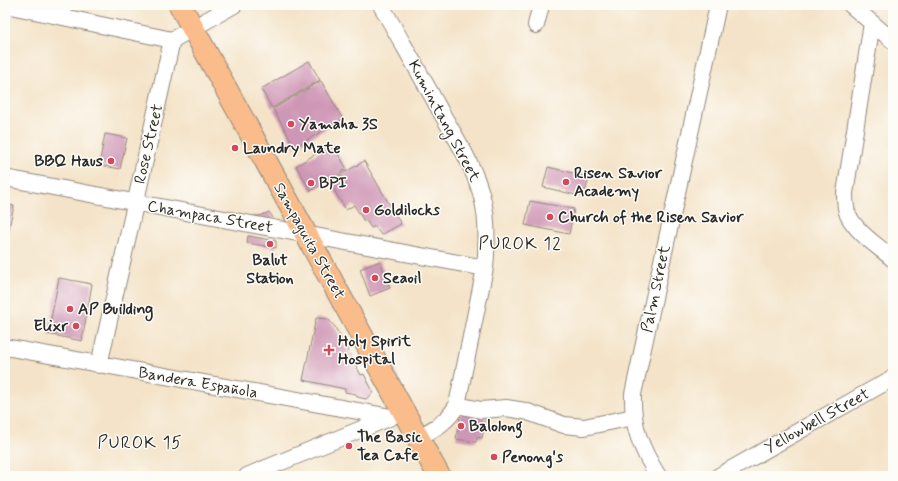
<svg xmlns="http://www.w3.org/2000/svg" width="898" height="481" font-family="Mynerve,sans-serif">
<rect width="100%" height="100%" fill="#fdfcf7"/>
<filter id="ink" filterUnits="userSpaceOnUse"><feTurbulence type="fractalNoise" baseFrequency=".025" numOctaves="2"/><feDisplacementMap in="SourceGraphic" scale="8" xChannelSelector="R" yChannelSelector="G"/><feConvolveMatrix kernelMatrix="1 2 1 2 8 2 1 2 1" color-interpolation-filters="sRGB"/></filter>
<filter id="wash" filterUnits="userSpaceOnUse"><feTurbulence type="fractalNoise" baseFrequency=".012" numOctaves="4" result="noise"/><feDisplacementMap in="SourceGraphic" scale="16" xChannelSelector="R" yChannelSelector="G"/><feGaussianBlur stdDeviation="0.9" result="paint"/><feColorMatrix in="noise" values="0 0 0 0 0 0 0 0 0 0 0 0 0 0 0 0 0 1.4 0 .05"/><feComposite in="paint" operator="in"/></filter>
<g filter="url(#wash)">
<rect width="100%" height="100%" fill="#f4e3c8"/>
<g id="blocks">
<path fill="#cf97b6" d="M309 61 320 80 272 108 261 89Z
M321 81 343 119 295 147 273 109Z
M105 134 127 138 120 169 99 165Z
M332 144 347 169 311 191 296 166Z
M364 161 401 224 381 235 375 226 371 228 366 220 364 221 354 205 346 210 329 182Z
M548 167 589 177 584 197 543 187Z
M530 201 574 209 569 234 525 225Z
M5 204 14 206 7 236 5 235Z
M269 212 278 225 250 216H260Z
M248 236 276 241V248L247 243Z
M380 261 390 288 370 296 360 269Z
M59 278 92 284 82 341 48 334Z
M316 318 328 319 335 327 361 375 364 374 373 392 371 395 366 399 357 397 356 394 345 392V389L303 380Z
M461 412 486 417 482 438 477 437 476 442 456 439Z"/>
</g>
</g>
<g filter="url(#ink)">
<use href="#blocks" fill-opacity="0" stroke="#90877a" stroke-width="1"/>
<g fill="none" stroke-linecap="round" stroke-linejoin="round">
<g stroke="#90877a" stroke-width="18">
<path id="minor" d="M6 5 172 40
M381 5C401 41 422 77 442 114 458 141 476 170 483 201 488 223 487 246 485 268L457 405C448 422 434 429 417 438
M851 5 893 41
M872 23 845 193C845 200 845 208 848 215 857 233 878 246 893 259
M536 25 541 5
M172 40 234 5
M5 178 485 268
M5 347 391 417
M99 365 172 40
M457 405 481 410 506 408 525 411 564 425 584 427 634 417
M247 476 391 417
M658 476C641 448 632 428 633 394L718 5
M719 476 893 378"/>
</g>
<g stroke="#90877a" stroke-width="24">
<path id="highway" d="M180 5 439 476"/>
</g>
<use href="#minor" stroke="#fff" stroke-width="16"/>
<use href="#highway" stroke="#f9bc8a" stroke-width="22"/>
</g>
</g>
<g fill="#d1495b" stroke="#fdfcf7" stroke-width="1.5">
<circle cx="291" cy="124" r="4"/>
<circle cx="235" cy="148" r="4"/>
<circle cx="111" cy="161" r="4"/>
<circle cx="566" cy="182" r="4"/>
<circle cx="311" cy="183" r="4"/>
<circle cx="366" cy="210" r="4"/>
<circle cx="550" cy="217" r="4"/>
<circle cx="270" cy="244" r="4"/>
<circle cx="375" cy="278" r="4"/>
<circle cx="70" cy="309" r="4"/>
<circle cx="76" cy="326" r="4"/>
<path d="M327 344h4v4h4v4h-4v4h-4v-4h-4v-4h4z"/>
<circle cx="461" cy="426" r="4"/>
<circle cx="349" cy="446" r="4"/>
<circle cx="494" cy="457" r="4"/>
</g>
<g text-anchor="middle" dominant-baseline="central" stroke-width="3" stroke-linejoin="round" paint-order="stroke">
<g font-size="16" fill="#2b2b2b" stroke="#fdfcf7">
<text transform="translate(444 121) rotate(62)">Kumintang Street</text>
<text transform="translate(149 144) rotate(-77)">Rose Street</text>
<text transform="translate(210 217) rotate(10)">Champaca Street</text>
<text transform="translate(309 241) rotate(61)">Sampaguita Street</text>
<text transform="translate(656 289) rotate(-78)">Palm Street</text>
<text transform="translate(198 383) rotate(10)">Bandera Española</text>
<text transform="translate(817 421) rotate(-29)">Yellowbell Street</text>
</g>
<g font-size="16" font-weight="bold" fill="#2b2b2b" stroke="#fdfcf7" text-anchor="start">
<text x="299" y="124">Yamaha 3S</text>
<text x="243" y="148">Laundry Mate</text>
<text x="103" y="161" text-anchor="end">BBQ Haus</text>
<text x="574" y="173">Risen Savior<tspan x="574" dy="18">Academy</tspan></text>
<text x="319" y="183">BPI</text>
<text x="374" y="210">Goldilocks</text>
<text x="558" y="217">Church of the Risen Savior</text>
<text x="270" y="260" text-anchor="middle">Balut<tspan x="270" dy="18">Station</tspan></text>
<text x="383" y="278">Seaoil</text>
<text x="78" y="309">AP Building</text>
<text x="68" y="326" text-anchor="end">Elixr</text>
<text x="338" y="341">Holy Spirit<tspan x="338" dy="18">Hospital</tspan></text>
<text x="469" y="426">Balolong</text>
<text x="357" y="437">The Basic<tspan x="357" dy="18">Tea Cafe</tspan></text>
<text x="502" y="457">Penong's</text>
</g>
<g font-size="17" letter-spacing="1" fill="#2b2b2b" stroke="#fdfcf7">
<text x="520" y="244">PUROK 12</text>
<text x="140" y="443">PUROK 15</text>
</g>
</g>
<rect width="898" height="481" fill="none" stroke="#fdfcf7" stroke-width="20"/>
</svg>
